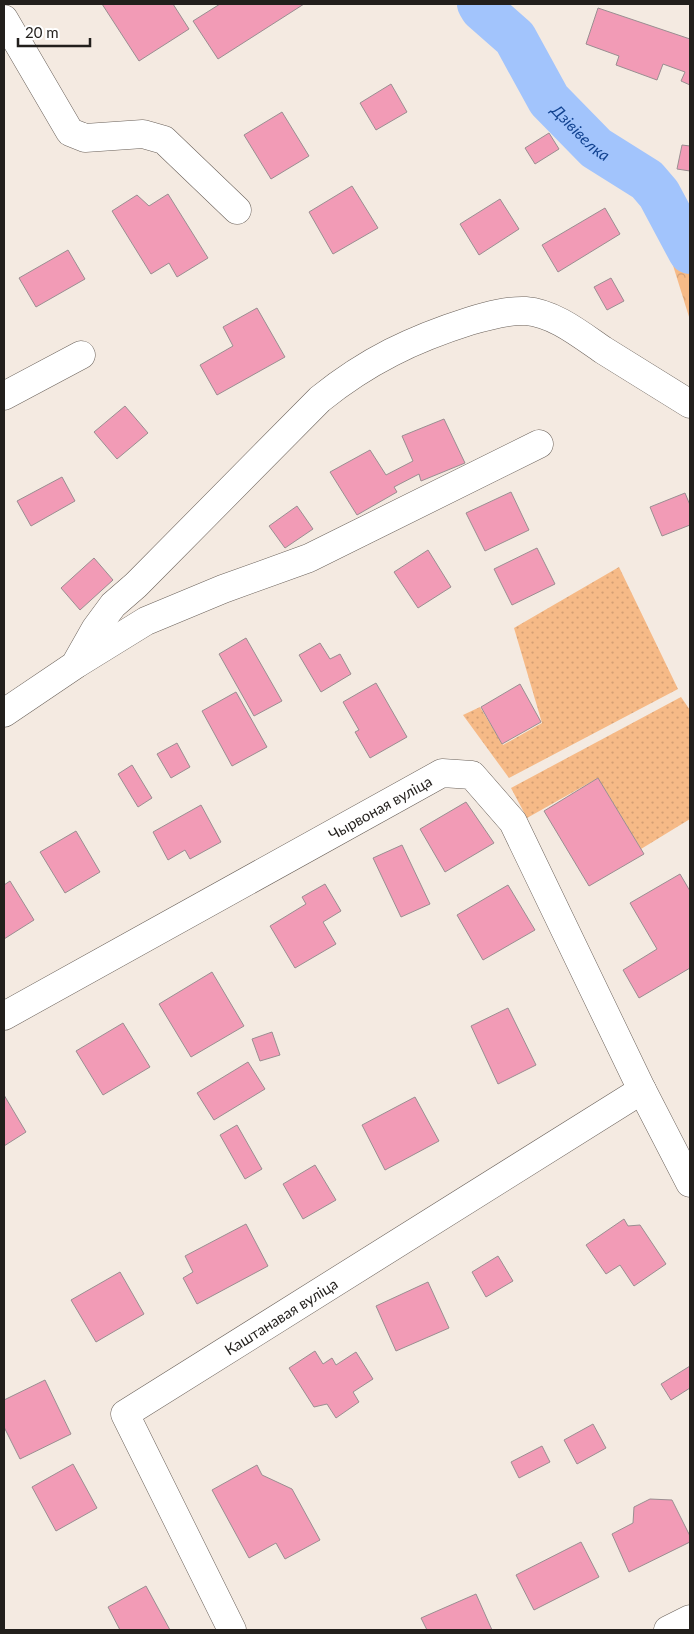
<svg xmlns="http://www.w3.org/2000/svg" width="694" height="1634" font-family="Lato,sans-serif">
<defs>
<pattern id="grass-dots" width="8" height="8" patternUnits="userSpaceOnUse" patternTransform="scale(1.25)"><rect width="8" height="8" fill="#f6ba87"/><path d="M2 2h.1M6 6h.1" fill="none" stroke="#d39f74" stroke-width="1.8" stroke-linecap="round"/></pattern>
<pattern id="forest-crowns" width="20" height="18" patternUnits="userSpaceOnUse" patternTransform="scale(1.25)"><rect width="20" height="18" fill="#f6ba87"/><path d="M2 6a3 3 0 1 1 6 0M12 15a3 3 0 1 1 6 0" fill="none" stroke="#d39f74"/></pattern>
</defs>
<rect width="100%" height="100%" fill="#f4eae1"/>
<path fill="url(#grass-dots)" d="M619 567 678 689 509 778 463 715 480 707 503 745 542 723 514 628Z
M681 697 690 710V819L641 849 598 778 527 818 511 788Z"/>
<path fill="url(#forest-crowns)" d="M667 246 690 258V320Z"/>
<g fill="none" stroke-linecap="round" stroke-linejoin="round">
<path stroke="#a2c4fc" stroke-width="44" id="s1" d="M479 4 482 9 515 38 549 100 596 148 647 180 659 194 690 252"/>
</g>
<path fill="#f29bb6" stroke="#9a8e91" d="M102 4H173L189 29 139 61Z
M220 4H304L218 59 193 21Z
M598 8 690 39V85L681 81 685 72 663 64 657 80 616 65 619 56 586 44Z
M391 84 407 112 376 130 360 103Z
M282 112 309 156 271 179 244 135Z
M549 133 559 149 535 164 525 148Z
M682 145 690 146V171L677 169Z
M352 186 378 228 333 254 309 212Z
M168 194 208 258 177 277 169 263 151 274 112 211 137 195 149 206Z
M500 199 519 229 479 255 460 224Z
M605 208 620 234 558 272 542 245Z
M68 250 85 279 36 307 19 278Z
M611 278 624 301 607 310 594 287Z
M257 308 285 357 217 395 200 365 233 346 223 327Z
M125 406 148 433 117 459 94 432Z
M444 419 465 463 421 481 419 474 394 487 397 492 357 515 330 472 370 450 386 475 413 461 402 436Z
M62 477 75 501 31 526 17 501Z
M511 492 529 530 485 551 466 513Z
M685 493 690 505V525L662 536 650 507Z
M297 506 313 529 285 548 269 526Z
M537 548 555 584 512 605 494 569Z
M428 550 451 587 418 608 394 572Z
M94 558 113 580 80 610 61 588Z
M246 638 282 701 254 716 219 654Z
M320 643 330 659 340 654 351 674 321 692 299 655Z
M376 683 407 737 370 758 355 732 359 730 343 702Z
M520 684 541 722 502 744 481 707Z
M236 692 267 747 232 766 202 711Z
M177 743 190 767 171 778 157 754Z
M132 765 152 798 138 807 118 774Z
M598 778 644 854 589 886 544 811Z
M466 802 494 843 445 872 420 829Z
M201 805 221 842 190 859 185 850 168 860 153 832Z
M76 831 100 872 65 893 40 852Z
M402 845 430 904 401 917 373 858Z
M680 874 690 891V968L639 998 623 970 657 949 630 903Z
M10 881 34 920 4 939V885Z
M325 884 341 911 323 922 336 944 295 968 270 926 306 904 302 897Z
M508 885 535 930 483 960 457 915Z
M212 972 244 1026 191 1057 159 1004Z
M508 1008 536 1065 498 1084 471 1026Z
M123 1023 150 1067 103 1095 76 1051Z
M272 1032 280 1055 260 1061 252 1039Z
M248 1062 265 1089 214 1120 197 1093Z
M4 1095 26 1132 4 1146Z
M415 1097 439 1141 385 1170 362 1125Z
M237 1125 262 1169 245 1179 220 1135Z
M315 1165 336 1200 303 1219 283 1184Z
M624 1219 628 1226 640 1225 666 1264 634 1286 620 1265 606 1274 586 1245Z
M246 1224 268 1266 197 1304 183 1278 193 1272 185 1256Z
M498 1256 513 1281 486 1297 472 1272Z
M120 1272 144 1314 96 1342 71 1300Z
M428 1282 449 1328 396 1351 376 1306Z
M315 1351 323 1364 332 1358 336 1365 356 1352 373 1379 353 1392 359 1402 336 1418 327 1404 314 1407 289 1368Z
M690 1366V1388L671 1400 661 1384Z
M45 1380 71 1434 20 1459 4 1427V1400Z
M593 1424 606 1448 577 1464 564 1440Z
M542 1446 550 1462 519 1478 511 1462Z
M73 1464 97 1508 56 1531 32 1487Z
M257 1465 262 1475 292 1489 320 1540 285 1559 276 1543 249 1558 212 1490Z
M650 1499 672 1500 690 1536V1542L629 1572 612 1534 633 1523 634 1507Z
M581 1542 599 1577 534 1610 516 1575Z
M146 1586 170 1630H120L108 1607Z
M476 1594 492 1630H427L421 1618Z"/>
<g fill="none" stroke-linecap="round" stroke-linejoin="round">
<g stroke="#6a615a" stroke-width="29">
<g id="minor">
<path d="M4 19 70 132 85 138 143 134 164 140 237 210"/>
<path d="M4 396 81 355"/>
<path d="M78 663 146 621 223 589 309 558 539 444"/>
<path d="M4 713 75 665 96 628 113 605 136 585 320 399C367 361 413 339 470 321 487 316 508 310 526 311 554 313 581 335 603 350 632 368 661 386 690 404"/>
<path id="s2" d="M4 1016 442 773 472 775 513 822 642 1090 690 1183"/>
<path id="s3" d="M232 1630 125 1414 642 1090"/>
<path d="M668 1630 690 1619"/>
</g>
</g>
<use href="#minor" stroke="#fff" stroke-width="28"/>
</g>
<g text-anchor="middle" dominant-baseline="central" stroke-width="4" stroke-linejoin="round" paint-order="stroke">
<g font-size="15" fill="#221f1c" stroke="#fff">
<text stroke="none"><textPath href="#s2" startOffset="430">Чырвоная вуліца</textPath></text>
<text stroke="none"><textPath href="#s3" startOffset="425">Каштанавая вуліца</textPath></text>
</g>
<g font-size="16" font-style="italic" fill="#114290" stroke="#fff">
<text stroke="none"><textPath href="#s1" startOffset="166">Дзівівелка</textPath></text>
</g>
</g>
<rect width="694" height="1634" fill="none" stroke="#221f1c" stroke-width="10"/>
<path d="M18 38v8h72v-8" fill="none" stroke="#221f1c" stroke-width="2.5"/>
<text x="25" y="38" font-size="15" fill="#221f1c" stroke="#ffffff" stroke-width="4" paint-order="stroke">20 m</text>
</svg>
